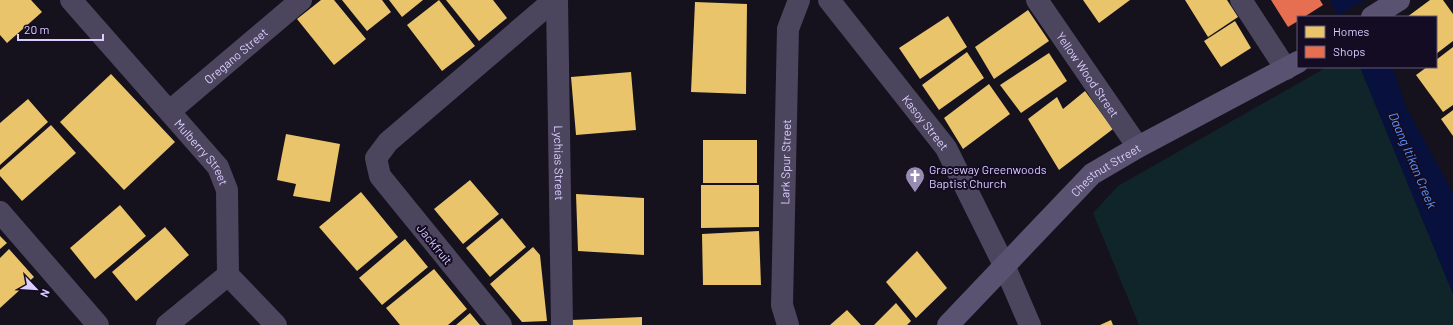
<svg xmlns="http://www.w3.org/2000/svg" width="1453" height="325" font-family="Barlow,sans-serif">
<rect width="100%" height="100%" fill="#15111d"/>
<path fill="#10252a" d="M1327 67H1360L1453 294V325H1139L1093 213 1118 186Z"/>
<path fill="#08113d" d="M1330 0H1365L1338 17Z
M1360 67H1393L1405 105 1453 193V294Z"/>
<path fill="#15111d" d="M1365 0H1367L1376 17H1336Z"/>
<path fill="#e9c46a" d="M0 0H31L42 12 7 43 0 35Z
M321 0H334L366 39 334 65 297 19Z
M342 0H382L391 12 367 31Z
M389 0H423L402 17Z
M439 0 475 46 442 71 407 25Z
M446 0H493L507 18 479 41Z
M1083 0H1130L1099 23Z
M1185 0H1227L1238 17 1208 37Z
M1430 0H1443L1453 14V41L1436 54V17H1407Z
M695 2 747 4 746 94 691 92Z
M1028 10 1049 41 994 79 975 47Z
M948 16 967 47 920 79 899 48Z
M1235 21 1251 48 1221 67 1204 41Z
M1453 47V105L1443 112 1416 75 1427 67H1436V60Z
M967 52 984 78 939 110 922 85Z
M1049 53 1067 81 1021 113 1000 85Z
M631 72 636 130 576 135 571 77Z
M111 74 175 142 124 190 60 122Z
M989 84 1010 114 963 149 944 118Z
M1085 91 1113 129 1059 170 1028 119 1057 97 1063 109Z
M28 99 48 122 0 165V123Z
M1453 110V136L1441 119Z
M51 125 76 153 22 201 0 176V170Z
M286 134 340 144 330 202 293 196 296 184 277 180Z
M703 140H757V183H703Z
M470 180 499 214 463 244 434 209Z
M701 185H759V227L701 228Z
M361 192 398 237 357 271 319 227Z
M576 194 644 198V255L578 251Z
M120 205 146 236 95 279 70 248Z
M502 218 526 247 490 277 466 248Z
M165 227 189 255 136 301 112 272Z
M759 231 761 285H703L702 234Z
M0 236 7 243 0 249Z
M405 239 428 267 382 305 359 278Z
M533 247 540 255 547 321 522 322 490 284Z
M9 249 34 277 0 308V258Z
M917 251 947 288 916 318 886 282Z
M434 269 467 309 448 325H400L386 308Z
M896 303 911 321 907 325H874Z
M847 310 861 325H830Z
M470 313 480 325H456Z
M642 317V325H572L571 320Z
M1111 320 1113 325H1100Z"/>
<path fill="#e76f51" d="M1271 0H1320L1323 5 1304 17H1298V21L1288 27Z"/>
<g fill="none" stroke-linecap="round" stroke-linejoin="round">
<g stroke="#4b455e" stroke-width="22">
<path id="s1" d="M71 0 218 167 227 190 228 275 276 325"/>
<path id="s2" d="M557 0 562 325"/>
<path id="s3" d="M829 0 946 148 1004 265 1030 325"/>
<path id="s4" d="M1037 0 1138 147"/>
<path d="M1241 0 1286 69"/>
<path id="s5" d="M170 111 301 0"/>
<path d="M0 212 98 325"/>
<path d="M167 325 228 275"/>
<path d="M501 325 380 176 376 158 388 142 554 0"/>
<path id="s6" d="M788 325 782 305 788 29 799 0"/>
</g>
<g stroke="#595271" stroke-width="22">
<path d="M1372 17 1399 0"/>
<path id="s7" d="M948 325 1092 174 1138 147 1298 62"/>
</g>
</g>
<defs>
<g id="church-pin" transform="scale(1)"><path d="M0 17L-7.5 6A9.5 9.5 0 1 1 7.5 6Z" fill="#968bb0" stroke="#140c22"/><path d="M-1.2-6h2.4v3.5h3.3v2.4h-3.3V6h-2.4V-.1h-3.3v-2.4h3.3Z" fill="#fff"/></g>
</defs>
<g fill-rule="evenodd">
<use href="#church-pin" x="915" y="176"/>
</g>
<g text-anchor="middle" dominant-baseline="central" stroke-width="4" stroke-linejoin="round" paint-order="stroke">
<g font-size="12" fill="#dbcdff" stroke="#140c22">
<text stroke="none"><textPath href="#s5" startOffset="86">Oregano Street</textPath></text>
<text stroke="none"><textPath href="#s4" startOffset="90">Yellow Wood Street</textPath></text>
<text stroke="none"><textPath href="#s3" startOffset="156">Kasoy Street</textPath></text>
<text stroke="none"><textPath href="#s1" startOffset="201">Mulberry Street</textPath></text>
<text stroke="none"><textPath href="#s2" startOffset="163">Lychias Street</textPath></text>
<text stroke="none"><textPath href="#s6" startOffset="164">Lark Spur Street</textPath></text>
<text stroke="none"><textPath href="#s7" startOffset="222">Chestnut Street</textPath></text>
<text transform="translate(435 244) rotate(51)">Jackfruit</text>
</g>
<g font-size="12" fill="#dbcdff" stroke="#140c22" text-anchor="start">
<text x="929" y="169">Graceway Greenwoods<tspan x="929" dy="14">Baptist Church</tspan></text>
</g>
<g font-size="13" font-style="italic" fill="#5b95ff" stroke="#140c22">
<text transform="translate(1413 160) rotate(67)">Daang Itikan Creek</text>
</g>
</g>
<rect x="1297" y="16" width="140" height="52" fill="#140c22" stroke="#64597a"/>
<rect x="1305" y="26" width="20" height="12" fill="#e9c46a" stroke="#64597a"/>
<text x="1333" y="36" font-size="12" fill="#dbcdff">Homes</text>
<rect x="1305" y="46" width="20" height="12" fill="#e76f51" stroke="#64597a"/>
<text x="1333" y="56" font-size="12" fill="#dbcdff">Shops</text>
<g transform="translate(36 289) rotate(115)" stroke="#140c22" stroke-width="3" paint-order="stroke">
<path d="M0-3L7 15L0 10L-7 15Z" fill="#dbcdff"/>
<text y="-6" font-size="11" font-weight="bold" text-anchor="middle" fill="#dbcdff">N</text>
</g>
<path d="M18 34v6h85v-6" fill="none" stroke="#dbcdff" stroke-width="2"/>
<text x="24" y="34" font-size="12" fill="#dbcdff" stroke="#140c22" stroke-width="3" paint-order="stroke">20 m</text>
</svg>
